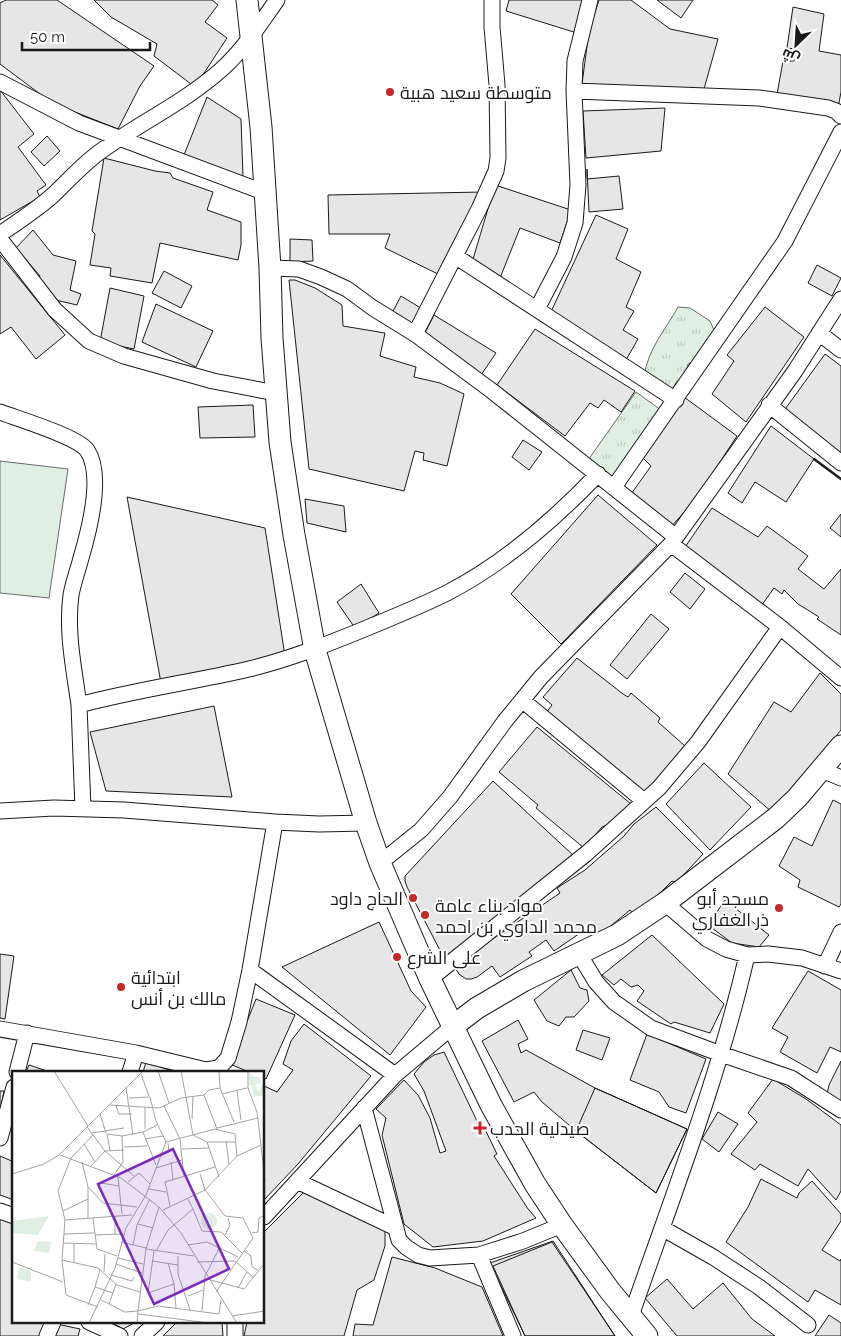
<svg xmlns="http://www.w3.org/2000/svg" width="841" height="1336" font-family="Raleway,Cairo,sans-serif">
<defs>
<pattern id="park-tufts" width="24" height="20" patternUnits="userSpaceOnUse" patternTransform="scale(1.25)"><rect width="24" height="20" fill="#e0efe3"/><path d="M3 7l-1-3M5 7V3M7 7l1-3M15 17l-1-3M17 17v-4M19 17l1-3" fill="none" stroke="#c0ccc2"/></pattern>
</defs>
<rect width="100%" height="100%" fill="#fff"/>
<path fill="url(#park-tufts)" stroke="#6a6a6a" d="M678 307 690 308 710 321 715 332 695 360 688 364 684 379 677 381 670 393 644 377C648 348 665 331 678 307Z
M636 392 661 410 611 480 586 463Z"/>
<path fill="#e0efe3" stroke="#6a6a6a" d="M0 461 68 469 49 598 0 593Z"/>
<path fill="#e6e6e6" stroke="#1a1a1a" d="M6 0H57L154 66 140 86 118 129 52 103 0 64V3Z
M94 0H212L218 5 205 22 227 38 195 87 154 56 157 44 111 17Z
M509 0H585L577 33 506 11Z
M599 0H631L670 29 718 39 702 96 582 84 589 31Z
M657 0H693L681 18Z
M793 7 824 14 819 51 841 55V92L838 108 776 100 783 61H794L796 49 787 48Z
M0 90 34 134 18 147 46 185 37 191 40 197 0 220Z
M207 97 241 119 243 177 184 155Z
M665 108 661 151 586 158 583 111Z
M47 136 60 151 44 166 31 152Z
M104 158 155 171 170 173 173 178 213 192 207 210 241 222V245L238 260 160 243 152 283 110 276 111 268 90 265 95 234 92 231Z
M587 169V179L619 176 623 209 589 212Z
M495 185 571 210 560 243 520 228 500 278 471 266Z
M483 192 440 275 385 248 390 234H329L328 195Z
M596 215 628 229 616 259 641 272 626 307 634 311 623 330 638 339 626 360 609 350 611 349 549 316Z
M33 230 53 255 76 261 70 290 81 294 77 305 47 298 37 283 40 276 16 248Z
M290 239 312 240 313 261 290 262Z
M0 255 65 335 36 359 11 327 0 334Z
M817 265 841 278 832 296 808 283Z
M164 271 192 286 181 308 152 293Z
M289 280H295L315 288 342 305 343 326 385 333 380 356 416 367 414 377 440 383 464 394 447 466 423 460 424 453 415 451 404 491 309 469Z
M110 288 144 296 134 349 100 342Z
M401 296 424 310 411 328 391 315Z
M156 304 213 331 196 367 142 342Z
M765 307 804 337 746 422 712 394 734 361 727 355Z
M434 315 496 353 481 375 424 335Z
M535 329 635 391 621 412 604 400 598 408 590 403 565 436 497 385Z
M825 354 841 366V455L783 412Z
M684 397 737 436 695 500 670 528 629 497 651 466 640 455Z
M253 405 255 437 200 438 198 407Z
M771 426 814 459 786 502 755 482 742 503 728 493Z
M523 440 542 452 529 470 512 457Z
M598 495 657 545 561 644 511 594Z
M127 497 265 528 285 656 161 683Z
M305 499 344 506 346 532 307 523Z
M712 508 758 537 767 526 808 556 798 569 824 589 841 569V635L817 619 819 617 798 604 784 590 782 594 774 588 759 609 683 550Z
M841 514V537L830 528Z
M685 573 705 589 690 609 670 592Z
M361 584 379 613 355 628 337 602Z
M651 614 669 629 627 679 610 665Z
M577 658 623 694 628 697 631 693 660 718 658 722 685 746 645 795 546 713 552 705 543 697Z
M820 673 841 694V730L773 813 728 774 774 702 791 712Z
M214 706 232 797 106 791 90 732Z
M537 727 631 804 607 825 602 827 584 848 536 808 538 805 499 772Z
M704 763 751 807 710 850 666 804Z
M493 781 573 855 455 952 443 956 407 887 405 881V876Z
M833 800 841 804V904L839 907 798 887 800 880 779 866 794 837 812 846Z
M656 807 703 854 676 883 672 881 659 894 661 895 636 917 630 910 595 939 586 929 554 951 546 940 529 952 532 956 500 977 492 966 477 977 471 979H466L459 974 455 968 481 947 560 893 557 888 585 870 624 836 634 824Z
M725 900 769 935 759 947 732 943 708 925Z
M379 922 411 991 426 1007 390 1055 282 967Z
M652 935 724 1004 710 1033 674 1022 671 1024 637 1001 644 991 638 985 631 987 621 979 614 985 602 975Z
M0 954 14 956 5 1019 0 1018Z
M571 970 580 988 587 990 589 1001 574 1017H566L559 1026 547 1021 534 1000Z
M808 971 841 990V1052L830 1047 817 1073 780 1052 788 1037 772 1028Z
M256 999 295 1015 266 1079 264 1078V1072H249L230 1064Z
M518 1020 528 1039 518 1044 521 1053 526 1050 595 1088 687 1129 656 1193 576 1131 542 1102 534 1092 514 1102 482 1041Z
M304 1024 371 1076 298 1164 264 1200V1086L277 1092 293 1070 283 1064 291 1041Z
M583 1030 610 1038 602 1060 576 1050Z
M647 1034 706 1059 686 1113 669 1107 659 1092 630 1080Z
M444 1052 477 1121H481L497 1154 494 1156 528 1209 536 1218 483 1241 433 1247 404 1224 382 1135 386 1118 376 1109 404 1080 418 1095 430 1118 440 1153 446 1151 424 1091 414 1074 424 1062 434 1055Z
M841 1061V1103L826 1099 829 1085Z
M146 1062 175 1072H143Z
M29 1065 50 1072H26Z
M773 1079 806 1099 841 1125V1191L836 1200 808 1169 798 1186 760 1164 755 1170 731 1154 757 1122 748 1113Z
M595 1088 687 1129 656 1193 576 1131Z
M0 1091H4L0 1112Z
M718 1112 738 1124 719 1152 702 1139Z
M0 1156 14 1162V1200L0 1195Z
M761 1179 797 1198 799 1193 812 1181 841 1214V1221L822 1250 840 1261 841 1259V1305L815 1290 808 1302 726 1242 748 1207Z
M306 1190 385 1228V1246L374 1280 357 1290 344 1336H244L247 1322H264V1232Z
M0 1219 14 1223V1322H45L41 1336H0Z
M553 1241 615 1336H525L490 1263Z
M552 1242 615 1336H525L493 1266Z
M392 1257 435 1268 482 1287 503 1336H353L355 1324 373 1325Z
M667 1279 693 1309 723 1283 752 1319 775 1336H677L645 1298Z
M829 1315 841 1323V1336H815Z
M111 1322H136L123 1329Z
M177 1322H222L223 1336H163Z
M57 1324 80 1329 78 1336H54Z"/>
<g fill="none" stroke-linecap="round" stroke-linejoin="round">
<g stroke="#1a1a1a" stroke-width="17">
<path id="street" d="M590 0 575 61 574 91 759 98 828 108 836 111 841 116
M0 82 79 123 266 193
M0 234C18 222 36 210 52 196 67 182 80 167 97 154 137 124 184 103 222 69 244 49 260 24 277 0
M0 239 55 310 89 341 124 356 213 381 276 393
M455 256 676 400
M270 268 299 269 321 277 347 289 373 308 415 334 492 391 676 537
M537 309 564 257 575 223 578 185 574 91
M819 333 841 350
M415 334 479 209 496 171 498 158 497 85 492 27V0
M769 405 841 463
M0 412C18 419 76 436 87 450 104 475 89 531 81 558 78 570 73 583 71 595 66 631 74 669 79 705
M614 487 785 241 841 132
M671 544 780 627 841 678
M522 700 644 801
M822 770 841 778
M83 809 79 705C135 690 193 682 249 669 290 659 328 644 367 628 393 617 421 606 447 593 503 564 554 520 598 474
M0 811 54 808 124 810 275 822 319 824 366 823
M380 863 421 830 450 797 505 721 541 677 671 544 795 371 841 299
M665 903 707 939 726 949 747 955 768 954 802 958 841 971
M579 954 596 982 614 1002 651 1028 721 1054 791 1078 841 1110
M825 966 841 932
M250 970 395 1075
M430 979 587 853 659 788 698 742 780 627
M0 1029 136 1053 206 1070 219 1068 228 1058 239 1022 250 970 275 822
M17 1072 27 1033
M130 1072 136 1053
M364 1108 399 1240 406 1247 418 1255 430 1258 479 1255 523 1241 562 1225
M0 1138 14 1087
M297 1181 396 1228
M0 1211 14 1216
M264 1217 395 1075 452 1027
M662 1228 713 1257 759 1287 808 1325
M479 1255 513 1336
M631 1316C672 1197 719 1078 747 955
M89 1322 120 1336
M235 1322V1336
M47 1336 53 1322
M142 1336 157 1322"/>
</g>
<g stroke="#1a1a1a" stroke-width="23">
<path id="secondary" d="M247 0 261 127 270 268 272 338 280 442 294 535 315 650 366 823 380 863 430 979 491 1105 535 1184 562 1225 610 1291 647 1336
M452 1027 477 1008 523 981 617 935 665 903 776 818 797 798 841 746"/>
</g>
<use href="#street" stroke="#fff" stroke-width="15"/>
<use href="#secondary" stroke="#fff" stroke-width="21"/>
<path stroke="#1a1a1a" stroke-width="2.5" d="M814 459 841 479"/>
</g>
<g fill="#c62828" stroke="#fff" stroke-width="2">
<circle cx="390" cy="92" r="5"/>
<circle cx="413" cy="898" r="5"/>
<circle cx="779" cy="908" r="5"/>
<circle cx="425" cy="915" r="5"/>
<circle cx="397" cy="957" r="5"/>
<circle cx="121" cy="987" r="5"/>
<path d="M477.5 1120.5h5v5h5v5h-5v5h-5v-5h-5v-5h5z"/>
</g>
<g text-anchor="middle" dominant-baseline="central" stroke-width="4" stroke-linejoin="round" paint-order="stroke">
<g font-size="18" fill="#1a1a1a" stroke="#fff" text-anchor="start">
<text x="400" y="92">متوسطة سعيد هبية</text>
<text x="403" y="898" text-anchor="end">الحاج داود</text>
<text x="769" y="898" text-anchor="end">مسجد أبو<tspan x="769" dy="21">ذر الغفاري</tspan></text>
<text x="435" y="905">مواد بناء عامة<tspan x="435" dy="21">محمد الداوي بن احمد</tspan></text>
<text x="407" y="957">على الشرع</text>
<text x="131" y="977">ابتدائية<tspan x="131" dy="21">مالك بن أنس</tspan></text>
<text x="490" y="1128">صيدلية الحدب</text>
</g>
</g>
<g transform="translate(12 1071)">
<rect width="252" height="252" fill="#fff"/>
<path d="M237 0 240 5 248 7 249 12 244 13 246 21 251 12 252 25H241L240 14H237ZM37 145 26 164 0 162V150ZM26 170 39 171 37 182 22 180ZM7 196 19 200V211L5 208Z" fill="#e0efe3"/>
<path d="M189 150a8 8 0 1 1 16 0a8 8 0 1 1-16 0Z" fill="#e0efe3"/>
<path fill="none" stroke="#a3a3a3" stroke-width="1" d="M42 0 76 55M146 0 157 32M169 0 181 64 195 71 207 106M207 0 208 17 222 51M129 3 137 25M114 16 121 64M225 20 229 49M210 23 235 17M192 24 197 19 208 17M117 27 138 26 144 50 154 71M97 34 147 37 169 27 192 24 205 58M104 35 107 43H120M152 35 168 68 172 106M88 43 94 62M180 48 181 25M75 56 93 80 122 105M205 57 246 47M133 58V36M80 62 112 57M95 63 110 65 131 61M95 63 98 79M81 64 59 87 46 120 53 149 50 189 86 197 105 214 128 221M133 68 151 65M214 70 217 93M195 71H223M72 73 83 91M249 74 253 111M112 76 135 75M170 78 197 77M149 83 157 81 156 72M48 84 109 107 147 136 169 162 225 252M70 91 76 116 91 132 125 136M159 91 161 109M144 94 131 61 145 54M79 95 93 80 112 79M144 97 170 89M0 103 32 93 47 84 131 0M188 103 193 119 213 145 231 147 241 167 204 221M102 104 111 91 110 65M106 106 110 143M116 111 127 102 138 113M89 112 107 115M137 118 154 121M158 135 153 111 203 96M181 138 190 160 209 161 230 182M151 139 193 119 225 85 249 74 245 41 236 17V0M51 140 76 128M76 147V116M81 147 85 178 105 185M53 149 120 144M126 153 141 157M240 162 246 161 247 147 253 144M52 163 82 162M103 163V145M83 164 111 163M213 164 218 154 216 147M109 171 134 177M52 172 84 173M121 174 125 154 138 128M176 174 195 171 226 186M134 178 182 185M142 180 136 222 162 213 164 237M144 180 156 159 181 138 176 128M232 180 239 185 240 196 246 199M166 185V203L178 239M106 187 131 193M50 189 54 224 86 236M140 190 166 194M0 191 51 211M62 191V173M185 191 223 190 242 207M156 192 162 213M104 193 130 202M88 199 83 216 101 222M92 201 93 183M99 204 120 210 122 206M195 208 232 218 253 192M226 217 235 201M176 225 191 219M89 229 113 241 126 240 134 178 147 136M97 233 104 213M76 234 83 216M190 240 193 205 208 176M126 243 197 252M220 245 253 240M77 252 103 197 114 157 134 124 154 71 203 58 223 63 225 85M125 252 126 240 146 235 207 243 209 229"/>
<path fill="#7b2cbf" fill-opacity="0.15" stroke="#7b2cbf" stroke-width="2.5" d="M161 78 217 198 142 233 86 113Z"/>
<rect width="252" height="252" fill="none" stroke="#1a1a1a" stroke-width="2.5"/>
</g>
<g transform="translate(796 45) rotate(205)" stroke="#ffffff" stroke-width="4" paint-order="stroke">
<path d="M0-4L9 19L0 12L-9 19Z" fill="#1a1a1a"/>
<text y="-8" font-size="14" font-weight="bold" text-anchor="middle" fill="#1a1a1a">ش</text>
</g>
<path d="M22 42v8h128v-8" fill="none" stroke="#1a1a1a" stroke-width="2.5"/>
<text x="30" y="42" font-size="15" fill="#1a1a1a" stroke="#ffffff" stroke-width="4" paint-order="stroke">50 m</text>
</svg>
